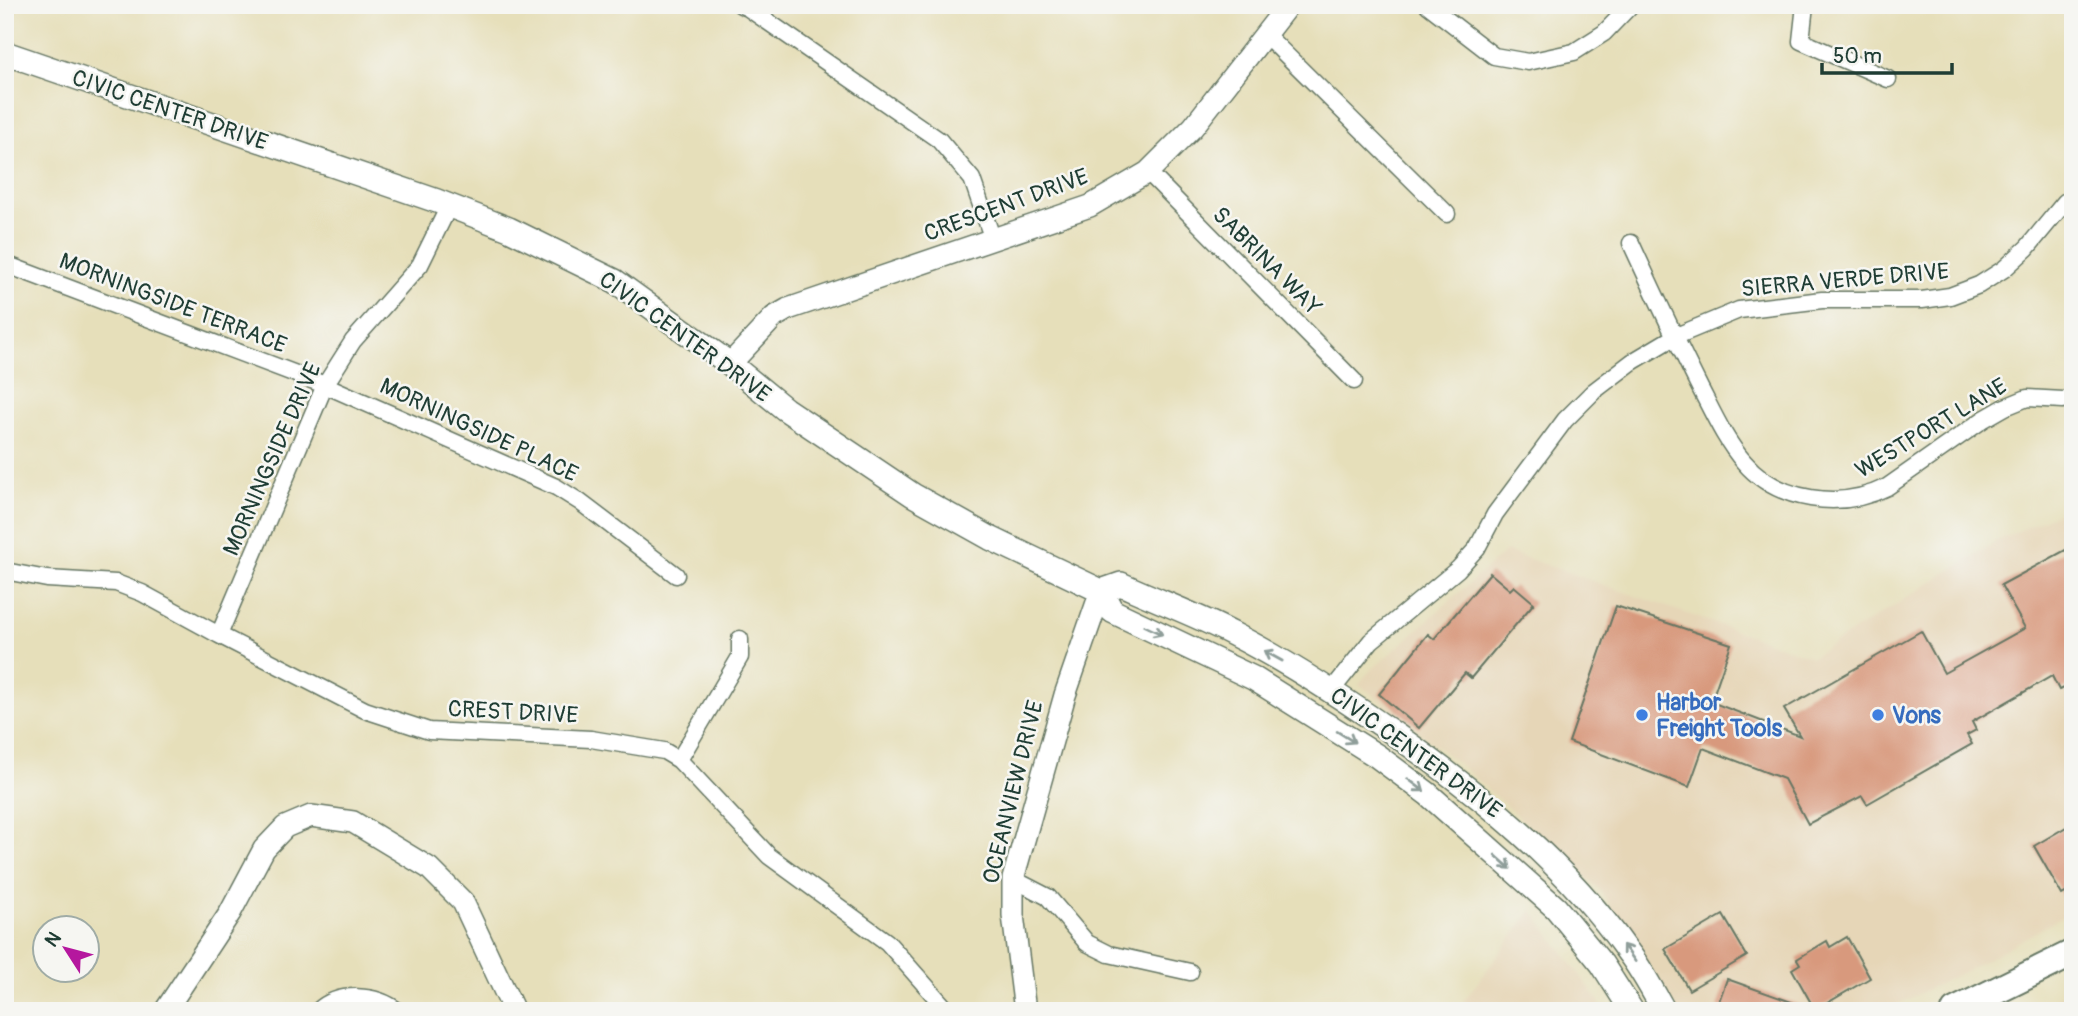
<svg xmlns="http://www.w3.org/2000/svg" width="2078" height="1016" font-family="Pangolin,sans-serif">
<rect width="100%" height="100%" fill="#f6f6f2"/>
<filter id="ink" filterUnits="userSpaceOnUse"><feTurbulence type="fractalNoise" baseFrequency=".0143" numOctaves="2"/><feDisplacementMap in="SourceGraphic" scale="14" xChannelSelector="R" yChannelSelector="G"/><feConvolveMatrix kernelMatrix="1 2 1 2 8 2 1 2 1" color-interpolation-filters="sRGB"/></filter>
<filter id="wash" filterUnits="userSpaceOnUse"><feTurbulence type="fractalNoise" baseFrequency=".00686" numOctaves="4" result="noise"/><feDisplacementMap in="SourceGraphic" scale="28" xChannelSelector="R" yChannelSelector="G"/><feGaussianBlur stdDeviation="1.57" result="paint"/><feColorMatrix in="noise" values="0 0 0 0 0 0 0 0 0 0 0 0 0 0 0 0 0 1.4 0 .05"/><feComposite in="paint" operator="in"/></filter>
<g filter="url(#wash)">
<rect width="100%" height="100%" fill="#e6dfba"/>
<path fill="#e6d6b7" d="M2073 506V911L1977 965 1884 1011H1678L1600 890 1465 769 1359 684 1367 674 1506 551 1812 657 1997 541Z
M1532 910 1594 994 1604 1011H1456Z
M2073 989V1011H2030Z"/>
<g id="blocks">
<path fill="#d8997d" d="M2073 546V685L2059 690 2052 676 1972 722 1976 730 1967 735 1972 744 1867 804 1862 796 1808 824 1784 779 1703 748 1689 787 1569 742 1616 606 1731 644 1711 702 1800 736 1784 709 1921 631 1944 673 2025 628 2001 585Z
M1490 573 1510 590 1514 586 1534 603 1471 678 1465 673 1419 728 1379 694 1428 634 1434 639Z
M2073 823V889L2062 895 2034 846Z
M1723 915 1747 956 1689 990 1665 949Z
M1847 937 1870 978 1815 1010 1792 969 1800 964 1797 959 1827 941 1830 947Z
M1727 979 1811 1009V1011H1727L1717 1007Z"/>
</g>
</g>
<g filter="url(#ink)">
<use href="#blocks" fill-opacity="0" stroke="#657663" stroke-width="2"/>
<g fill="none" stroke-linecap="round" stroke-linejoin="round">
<g stroke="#657663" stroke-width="19">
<path id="minor" d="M741 5 748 8 939 140 972 179 993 240
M1428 5 1494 56 1528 62 1574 52 1604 33 1631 5
M1805 5 1801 41 1888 79
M1265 34 1447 214
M1148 172 1354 381
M1631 243C1653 291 1676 340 1700 388 1713 413 1725 440 1744 462 1778 502 1841 510 1887 487L1984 419 2005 407 2027 398 2063 400
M5 264 325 385 556 487 580 502 676 575
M5 571 47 579 116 583 142 593 219 635 365 710 429 731 591 739 664 751 679 760 769 856 887 942 948 1011
M219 635 325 385 353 341 420 265 449 206
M1332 690 1371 641 1458 569 1477 548 1495 514 1565 420 1594 391 1632 362 1674 337 1739 310 1822 300H1922L1950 296 1979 285 2004 269 2027 248 2065 202
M679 760 740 657V639
M1013 879 1048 897 1087 943 1109 954 1190 972
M318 1011C339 991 376 994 398 1011"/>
</g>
<g stroke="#657663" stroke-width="24">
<path id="tertiary" d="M730 364 774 317 788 309 1090 206 1148 172 1193 127 1288 5
M165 1011 230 913 264 849 285 827 311 816 353 822 429 868 463 902 514 1011
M1025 1011 1013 915V879L1065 695 1101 591"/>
</g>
<g stroke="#657663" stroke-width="26">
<path id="secondary" d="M5 53 437 201 509 229 615 281 730 364 785 409 913 495 990 538 1101 591 1112 611 1253 678 1377 756 1428 794 1556 908 1602 964 1632 1011
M1101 591 1121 584C1158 601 1197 615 1233 634 1290 663 1343 698 1396 735 1483 797 1566 864 1628 952 1642 970 1653 991 1664 1011"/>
</g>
<g stroke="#657663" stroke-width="30">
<path id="primary" d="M1955 1011 2073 953"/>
</g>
<use href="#minor" stroke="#fff" stroke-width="16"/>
<use href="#tertiary" stroke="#fff" stroke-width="21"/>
<use href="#secondary" stroke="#fff" stroke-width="23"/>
<use href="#primary" stroke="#fff" stroke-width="26"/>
</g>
<defs><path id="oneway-shaft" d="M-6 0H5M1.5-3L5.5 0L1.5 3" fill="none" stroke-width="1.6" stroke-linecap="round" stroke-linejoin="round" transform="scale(1.75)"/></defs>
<g stroke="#8f9e9a">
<use href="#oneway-shaft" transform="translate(1153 630) rotate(25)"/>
<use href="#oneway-shaft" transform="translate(1273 656) rotate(-151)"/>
<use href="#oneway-shaft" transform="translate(1346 737) rotate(32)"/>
<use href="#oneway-shaft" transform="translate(1416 785) rotate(37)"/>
<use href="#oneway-shaft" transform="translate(1503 862) rotate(42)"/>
<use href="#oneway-shaft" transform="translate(1629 953) rotate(-126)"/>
</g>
</g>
<g fill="#3f7fe0" stroke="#f6f6f2" stroke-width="2.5">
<circle cx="1642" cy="715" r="7"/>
<circle cx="1878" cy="715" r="7"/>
</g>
<g text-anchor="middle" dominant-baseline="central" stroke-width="5" stroke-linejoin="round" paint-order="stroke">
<g font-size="23" fill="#1f3d34" stroke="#f6f6f2">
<text transform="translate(170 110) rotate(19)">CIVIC CENTER DRIVE</text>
<text transform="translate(1006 205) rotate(-20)">CRESCENT DRIVE</text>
<text transform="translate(1267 261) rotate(45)">SABRINA WAY</text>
<text transform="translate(1845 280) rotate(-5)">SIERRA VERDE DRIVE</text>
<text transform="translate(173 303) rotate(21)">MORNINGSIDE TERRACE</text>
<text transform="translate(685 337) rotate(36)">CIVIC CENTER DRIVE</text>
<text transform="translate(1931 428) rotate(-31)">WESTPORT LANE</text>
<text transform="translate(479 430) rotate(25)">MORNINGSIDE PLACE</text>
<text transform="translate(272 459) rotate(-66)">MORNINGSIDE DRIVE</text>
<text transform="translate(513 712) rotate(3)">CREST DRIVE</text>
<text transform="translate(1416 753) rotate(36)">CIVIC CENTER DRIVE</text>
<text transform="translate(1013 792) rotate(-76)">OCEANVIEW DRIVE</text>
</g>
<g font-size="23" font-weight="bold" fill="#366cbe" stroke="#f6f6f2" text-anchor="start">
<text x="1656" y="702">Harbor<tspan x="1656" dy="26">Freight Tools</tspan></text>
<text x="1892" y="715">Vons</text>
</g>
</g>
<rect width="2078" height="1016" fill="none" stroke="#f6f6f2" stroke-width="28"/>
<g transform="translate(66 949) rotate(306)"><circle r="33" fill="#f6f6f2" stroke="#a0aca6" stroke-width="2"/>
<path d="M0-5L12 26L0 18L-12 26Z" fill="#b5179e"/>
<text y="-10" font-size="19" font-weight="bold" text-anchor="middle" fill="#1f3d34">N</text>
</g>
<path d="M1822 63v10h130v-10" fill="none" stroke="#1f3d34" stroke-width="3.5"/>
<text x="1833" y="63" font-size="21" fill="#1f3d34" stroke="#f6f6f2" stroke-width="5" paint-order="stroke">50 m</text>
</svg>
